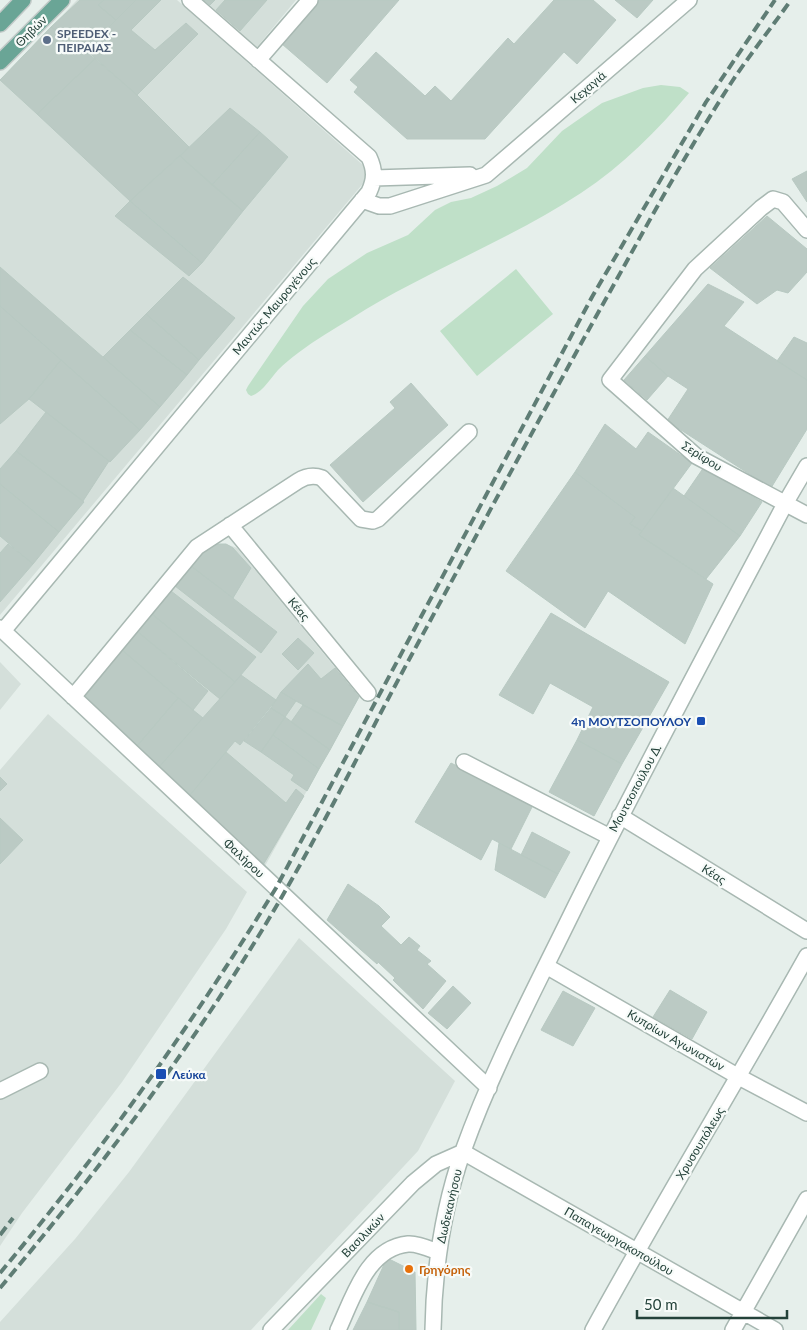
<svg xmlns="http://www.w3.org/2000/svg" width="807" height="1330" font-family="Lato,sans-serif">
<rect width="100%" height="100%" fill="#e6efeb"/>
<path fill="#d4dfda" d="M77 0H177L364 166 366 170V180L0 615V80Z
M204 0H296L257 47Z
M216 544H226L237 548 359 697 265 866 81 702V698L207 547Z
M0 662 21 684 0 710Z
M48 714 247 892 226 929 122 1082 22 1213 0 1246V770Z
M299 938 455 1081 418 1151 251 1330H0V1322L75 1239 129 1172Z"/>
<path fill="#bfe0c8" d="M661 85 680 87 689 93C658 130 622 166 581 193 508 241 426 271 352 318 334 329 315 340 298 353 291 358 284 364 278 370 270 379 262 393 251 396L248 394 246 390 248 386 303 306 328 279 367 253 408 235 435 210 451 202 471 198 497 186 527 168 562 131 602 103 643 88Z
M516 269 553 314 477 376 440 331Z
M321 1294 326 1298 311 1330H288Z"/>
<path fill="#bbcac4" stroke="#b8c9c2" d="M80 0H104L98 5 116 20 86 50 51 27Z
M104 0H136L116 20 98 5Z
M136 0H161L131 30 155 50 186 23 198 34 137 95 86 50Z
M204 0H215L210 5Z
M225 0H267L240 31 216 10Z
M320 0H399L327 83 282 44Z
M554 0H593L616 20 577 64 564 52 485 139H407L354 92 358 87 350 80 376 52 425 96 435 86 451 101 508 38 514 44Z
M615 0H653L637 18Z
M51 27 95 59 37 114 0 80Z
M95 59 137 95 189 147 130 201 37 114Z
M230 108 260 132 212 185 180 156Z
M260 132 288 157 243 211 212 185Z
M180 156 243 211 202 263 130 201Z
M807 171V202L792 179Z
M130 201 202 263 189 276 115 216Z
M767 216 807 249V272L788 293 777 290 757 304 710 268Z
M0 267 160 407 140 430 0 306Z
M183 277 235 318 199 360 146 314Z
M708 284 744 302 724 326 807 380V429L771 488 667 421 688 389 668 376 645 356Z
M0 306 61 360 29 399 0 424Z
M146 314 199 360 187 375 130 330Z
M130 330 187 375 160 407 103 357Z
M794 337 807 343V380L777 361Z
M645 356 668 376 647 400 624 380Z
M61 360 140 430 110 462 29 399Z
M411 383 448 425 363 502 330 465 395 408 390 402Z
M46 412 109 461 83 501 16 451Z
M605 424 636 449 648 432 692 463 642 531 630 524 635 517 575 472Z
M16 451 84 502 59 532 0 484V469Z
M704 467 762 502 740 536 684 496Z
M575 472 635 517 630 524 642 531 639 535 713 584 685 644 608 591 585 628 506 571Z
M0 484 59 532 33 564 0 536Z
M673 488 740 536 706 579 639 535Z
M8 544 33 564 0 602V553Z
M216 544H226L233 548 251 568 233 598 191 566 207 547Z
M191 566 277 632 261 653 175 586Z
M171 591 256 657 235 682 152 614Z
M551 613 669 682 622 764 577 740 593 707 550 683 533 714 499 695Z
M152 614 235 682 220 699 138 632Z
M138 632 208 691 193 710 122 650Z
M298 638 314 653 298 670 282 654Z
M122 650 178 698 137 746 81 698Z
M308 664 321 679 335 668 359 697 343 726 296 701 281 692Z
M241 675 276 700 240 745 235 741 190 795 159 767Z
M281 692 296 701 285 717 271 708Z
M178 698 203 718 159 767 137 746Z
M303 705 343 726 330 750 291 722Z
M271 708 285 717 261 752 244 741Z
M285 717 330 750 319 769 273 735Z
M273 735 319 769 307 791 291 780 294 775 261 752Z
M577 740 622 764 594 816 549 792Z
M226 752 286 803 296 789 304 796 263 865 190 795Z
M451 763 533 805 511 849 492 839 481 860 415 822Z
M0 777 7 784 0 791Z
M0 818 23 840 0 864Z
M532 832 570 852 558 874 521 855Z
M499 843 558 874 545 898 495 870Z
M348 884 379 906 390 917 381 926 401 945 409 937 420 946 417 950 431 961 427 964 446 981 423 1009 393 980 395 978 378 962 377 964 327 920Z
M453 986 471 1003 447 1029 428 1013Z
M670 990 707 1012 692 1039 653 1017Z
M563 991 595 1008 573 1046 541 1030Z
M387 1258 415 1272 416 1330H399V1312L367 1302Z
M367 1302 399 1312V1330H353Z"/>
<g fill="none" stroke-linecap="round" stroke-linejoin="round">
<g stroke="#a8b8b2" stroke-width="18">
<path id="minor" d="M258 60 310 0
M374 178 470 175
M362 200 379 206H390L486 175 689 0
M807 230 783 202 773 199 761 208 695 269 610 380 696 456 807 515
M230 525 368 693
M0 628 489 1088
M3 631 369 192C375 179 375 170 369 157L190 0
M73 697 197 547 298 481C306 476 314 475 322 478L361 519 373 521 378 519 469 432
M464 762 610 837
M620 816 807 931
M546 966 739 1077 807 1113
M0 1091 40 1071
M271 1330 413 1183 436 1164 463 1152 775 1330
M338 1330C353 1298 367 1248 408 1244 417 1243 430 1249 438 1252
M433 1330C434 1270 443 1208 463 1151 493 1067 536 987 575 907 643 770 715 637 786 502L807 466
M593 1330C662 1204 737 1081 807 956
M733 1330 807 1199"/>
</g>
<g stroke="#c2cac8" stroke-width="18">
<path id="major" d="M0 24 23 0
M0 62 62 0"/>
</g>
<use href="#minor" stroke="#fff" stroke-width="15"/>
<use href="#major" stroke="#6aa596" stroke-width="15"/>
<path stroke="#5f7d75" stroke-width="4" stroke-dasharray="10 5" stroke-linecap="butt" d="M0 1235 13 1218
M0 1273C102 1151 193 1023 276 888L592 297 706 102 775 0
M0 1288C103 1165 204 1032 284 893 331 812 372 727 417 645 479 531 540 417 603 304 645 229 686 152 733 80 751 53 772 27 791 0"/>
</g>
<circle fill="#5c6f8a" stroke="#f7fbf9" stroke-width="2" cx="47" cy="40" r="5"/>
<g fill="#1a4fb4" stroke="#f7fbf9" stroke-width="2">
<rect x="696" y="716" width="10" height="10" rx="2.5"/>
<rect x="155" y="1068" width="12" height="12" rx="2.5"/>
</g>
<circle fill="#e8710a" stroke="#f7fbf9" stroke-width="2" cx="409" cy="1269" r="5"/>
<g text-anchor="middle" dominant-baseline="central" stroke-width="4.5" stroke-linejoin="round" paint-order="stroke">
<g font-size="12" fill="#24423a" stroke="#f7fbf9">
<text transform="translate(31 31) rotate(-45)">Θηβών</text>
<text transform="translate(588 87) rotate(-41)">Κεχαγιά</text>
<text transform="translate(274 306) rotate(-50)">Μαντώς Μαυρογένους</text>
<text transform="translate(702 456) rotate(32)">Σερίφου</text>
<text transform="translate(299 609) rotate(50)">Κέας</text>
<text transform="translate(635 788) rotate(-62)">Μουτσοπούλου Δ.</text>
<text transform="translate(244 858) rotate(43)">Φαλήρου</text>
<text transform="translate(714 874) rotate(32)">Κέας</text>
<text transform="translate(676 1040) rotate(30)">Κυπρίων Αγωνιστών</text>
<text transform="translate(700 1143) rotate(-59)">Χρυσουπόλεως</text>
<text transform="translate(449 1206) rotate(-77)">Δωδεκανήσου</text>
<text transform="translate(363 1235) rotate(-46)">Βασιλικών</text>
<text transform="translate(619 1241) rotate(30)">Παπαγεωργακοπούλου</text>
</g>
<g font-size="12" font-weight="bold" fill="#4e5e75" stroke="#f7fbf9" text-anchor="start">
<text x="57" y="33">SPEEDEX -<tspan x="57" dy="14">ΠΕΙΡΑΙΑΣ</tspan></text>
</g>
<g font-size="12" font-weight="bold" fill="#164399" stroke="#f7fbf9" text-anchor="end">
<text x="691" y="721">4η ΜΟΥΤΣΟΠΟΥΛΟΥ</text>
<text x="172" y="1074" text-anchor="start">Λεύκα</text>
</g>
<g font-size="12" font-weight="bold" fill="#c56008" stroke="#f7fbf9" text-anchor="start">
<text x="419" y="1269">Γρηγόρης</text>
</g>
</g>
<path d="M637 1310v8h150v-8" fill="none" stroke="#24423a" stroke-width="2.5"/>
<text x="644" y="1310" font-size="15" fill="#24423a" stroke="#f7fbf9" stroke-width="4" paint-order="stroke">50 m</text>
</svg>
